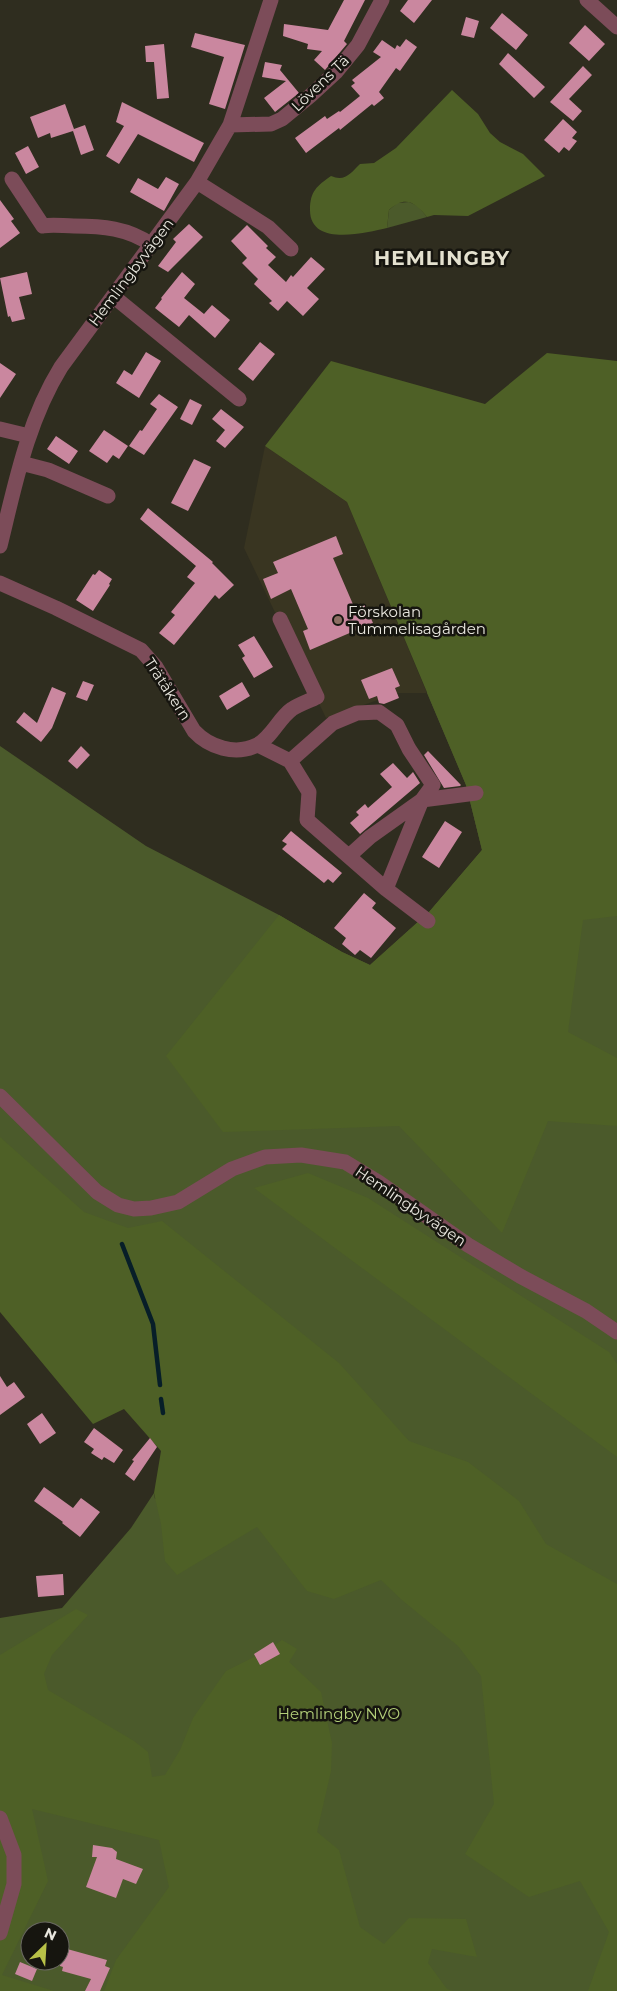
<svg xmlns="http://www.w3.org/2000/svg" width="617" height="1991" font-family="Montserrat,sans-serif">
<rect width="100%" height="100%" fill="#2f2d1f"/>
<path fill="#393521" d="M265 446 347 502 427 693H398L326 718 244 548Z"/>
<path fill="#4b5a2b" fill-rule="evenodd" d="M409 202 418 206 427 217 387 228 389 210 397 203Z
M617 408V1991H0V1618L62 1608 131 1528 154 1493 155 1499 181 1469 0 1264V746L146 846 279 915 342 952 370 965 429 912 482 850 466 785 427 693ZM30 1931H60V1961H30Z"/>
<path fill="#4e6026" d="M452 90 478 114 490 133 500 142 523 154 545 176 468 216 434 215 427 217C415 202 405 195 389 210L387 228C365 233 310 247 310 210 310 191 317 186 331 176 345 182 351 173 360 164L374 163 396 148Z
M547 353 617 361V916L583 920 568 1032 617 1058V1126L548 1121 502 1233 399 1126 223 1132 166 1056 279 915 342 952 370 965 429 912 482 850 466 785 347 502 265 446 331 361 485 404Z
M0 1137 84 1212 128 1228 162 1221 339 1363 409 1441 468 1462 519 1501 546 1544 617 1584V1991H588L609 1932 580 1881 529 1897 465 1854 494 1804 481 1676 458 1646 402 1600 381 1580 334 1599 307 1591 257 1527 177 1575 165 1561 161 1524 154 1493 161 1451 124 1409 93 1424 0 1312Z
M308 1173 368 1198 609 1352 617 1364V1457L254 1188Z
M76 1609 88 1615 52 1655 44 1674 48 1690 134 1741 148 1752 152 1777 165 1775 180 1750 193 1718 226 1671 268 1650 282 1640 297 1649 289 1662 321 1692 332 1743 331 1771 317 1832 339 1850 360 1927 384 1944 409 1918 466 1919 477 1957 432 1949 428 1963 447 1989 453 1991H104L116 1960 169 1887 159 1840 32 1809 48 1881 2 1975 54 1991H0V1655Z"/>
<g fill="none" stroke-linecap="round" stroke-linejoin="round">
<path stroke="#071e28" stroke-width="4.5" d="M122 1244 153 1324 160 1385
M161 1399 163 1413"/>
</g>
<path fill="#ca879f" d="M344 0H365L344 41 347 44 325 70 314 60 322 51 307 49 308 44 283 36 284 24 328 30Z
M408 0H432L414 23 400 11Z
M502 13 528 35 516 50 490 28Z
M466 17 479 21 474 38 461 35Z
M585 25 605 44 589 61 569 43Z
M195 33 245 45 225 109 209 104 224 57 191 47Z
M406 39 417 47 400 71 396 68 379 92 384 98 374 106 372 104 340 130 339 128 306 153 295 138 325 116 327 119 339 111 340 112 360 96 351 86 355 83 352 80 381 57 373 52 382 40 395 49 397 45 400 47Z
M164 44 169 98 157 99 154 62H146L145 46Z
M508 53 545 87 534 98 499 64Z
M265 62 282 65 280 70 299 93 275 112 264 98 286 81 262 77Z
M583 66 592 75 569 99 582 111 573 121 550 102Z
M122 102 204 143 194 162 138 134 119 164 106 156 124 126 116 122Z
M65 104 74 129 85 125 94 150 81 155 73 131 51 138 50 133 38 138 30 117Z
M563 119 577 132 572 138 577 141 569 151 564 147 559 153 544 140Z
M28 146 39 167 26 174 15 153Z
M166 177 179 184 164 211 130 192 138 178 158 189Z
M0 200 14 219 11 221 20 233 0 248Z
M189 224 203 237 168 272 158 266 176 242 173 239Z
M247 225 268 246 266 248 276 257 268 265 286 282 291 275 293 277 311 257 325 269 307 288 319 299 303 316 287 301 278 311 269 303 272 301 254 284 258 279 242 263 247 258 231 241Z
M27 272 32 294 19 297 25 319 12 322 10 316 8 317 0 278Z
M182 272 195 284 184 298 204 314 212 305 230 320 215 338 189 315 179 327 155 308 162 299 161 298Z
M260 342 275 354 253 381 238 369Z
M146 352 161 361 139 398 116 383 124 370 132 375Z
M0 363 16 374 0 398Z
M159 394 178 407 144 455 129 446 140 430 142 431 157 409 150 404Z
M190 399 202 405 192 425 180 419Z
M221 409 244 427 225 448 216 441 225 430 212 419Z
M104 430 128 446 119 459 113 455 107 463 89 451Z
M56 436 78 451 69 464 47 449Z
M194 459 211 467 188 511 171 503Z
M148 508 213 562 212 563 234 585 219 599 215 595 174 645 159 633 175 615 171 612 195 583 187 577 196 566 140 519Z
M336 536 343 554 333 558 355 609 365 605 373 623 310 650 303 631 308 629 291 589 271 599 263 579 278 573 273 562Z
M99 570 112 579 109 584 110 585 93 611 76 600 93 574 95 575Z
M254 636 273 667 254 678 242 658 245 656 238 645Z
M392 668 400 686 395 688 399 698 384 704 379 703 377 696 369 699 361 680Z
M83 681 94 685 87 701 76 697Z
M242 682 250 696 227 710 219 696Z
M52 687 66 693 52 728 41 742 16 722 24 712 37 723Z
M81 746 90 755 77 769 68 761Z
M428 751 461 785 460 786 444 788 424 755Z
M393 763 407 778 413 772 420 783 360 834 350 823 359 815 356 812 365 804 368 808 392 787 380 774Z
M445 821 462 832 439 868 422 857Z
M291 831 342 873 333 883 328 879 324 883 282 849 287 844 282 841Z
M364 893 376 903 372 908 396 928 371 958 360 950 355 955 342 944 346 938 334 928Z
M0 1376 7 1387 14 1382 25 1397 0 1415Z
M42 1413 56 1433 40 1444 27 1424Z
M94 1428 123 1450 114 1463 104 1457 102 1460 91 1453 94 1449 84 1442Z
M150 1438 157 1447 134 1481 125 1474 134 1461 132 1460Z
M44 1487 73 1508 81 1498 100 1512 80 1537 62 1523 63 1522 34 1501Z
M63 1574 64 1595 38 1597 36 1576Z
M273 1642 280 1654 260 1665 254 1654Z
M93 1845 112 1848 117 1852 116 1859 143 1869 136 1884 123 1879 116 1898 86 1887 97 1857H92Z
M60 1947 107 1960 105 1966 110 1968 100 1991H85L91 1979 62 1971 63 1967 60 1966Z
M20 1962 37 1969 32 1981 15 1974Z"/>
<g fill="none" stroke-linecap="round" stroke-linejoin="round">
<path stroke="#7c4c59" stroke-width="15" d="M587 0 617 27
M230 125 271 124 282 119 310 96 336 72 358 45 382 0
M12 179 43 226C53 224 63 226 74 226 102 226 128 228 152 245
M197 182 268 227 291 249
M113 296 239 399
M0 429 29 436
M21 463 48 470 108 496
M0 546C15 485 27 422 61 367L197 182 230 125 271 0
M0 583 56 608 141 650 156 667 194 731C209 747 235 756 257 745 272 737 279 718 292 709 300 704 309 701 317 697L280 619
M258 745 290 761 333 723 357 713 379 712 397 725 409 749 433 785 422 800 386 889 307 820 309 792 290 761
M349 856 370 837 422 800 476 793
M386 889 428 921
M0 1096 97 1192 118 1205 134 1209 151 1208 178 1202 232 1169 265 1157 301 1155 345 1162 378 1182 468 1245 520 1276 586 1311 617 1332
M0 1818 14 1855V1884L0 1933"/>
</g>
<circle fill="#8d6e63" stroke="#16150f" stroke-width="2" cx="338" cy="620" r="5"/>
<g text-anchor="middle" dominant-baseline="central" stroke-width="5" stroke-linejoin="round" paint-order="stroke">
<g font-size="15" fill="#e9e7df" stroke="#16150f">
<text transform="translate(320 83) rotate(-44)">Lövens Tä</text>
<text transform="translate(131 272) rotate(-53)">Hemlingbyvägen</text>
<text transform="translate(168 689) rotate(57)">Trätåkern</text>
<text transform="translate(411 1206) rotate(34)">Hemlingbyvägen</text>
</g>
<g font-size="15" fill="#e9e7df" stroke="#16150f" text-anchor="start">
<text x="348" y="611">Förskolan<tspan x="348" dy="17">Tummelisagården</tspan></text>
</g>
<g font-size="15" fill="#b4d07a" stroke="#16150f">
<text x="339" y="1713">Hemlingby NVO</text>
</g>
<g font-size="20" font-weight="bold" letter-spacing="1" fill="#e4e1cf" stroke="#16150f">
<text x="442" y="258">HEMLINGBY</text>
</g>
</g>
<g transform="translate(45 1946) rotate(25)"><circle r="24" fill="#16150f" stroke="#6a6962"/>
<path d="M0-4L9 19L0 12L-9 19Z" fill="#b8c147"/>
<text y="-8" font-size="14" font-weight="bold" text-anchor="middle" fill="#e9e7df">N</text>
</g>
</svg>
